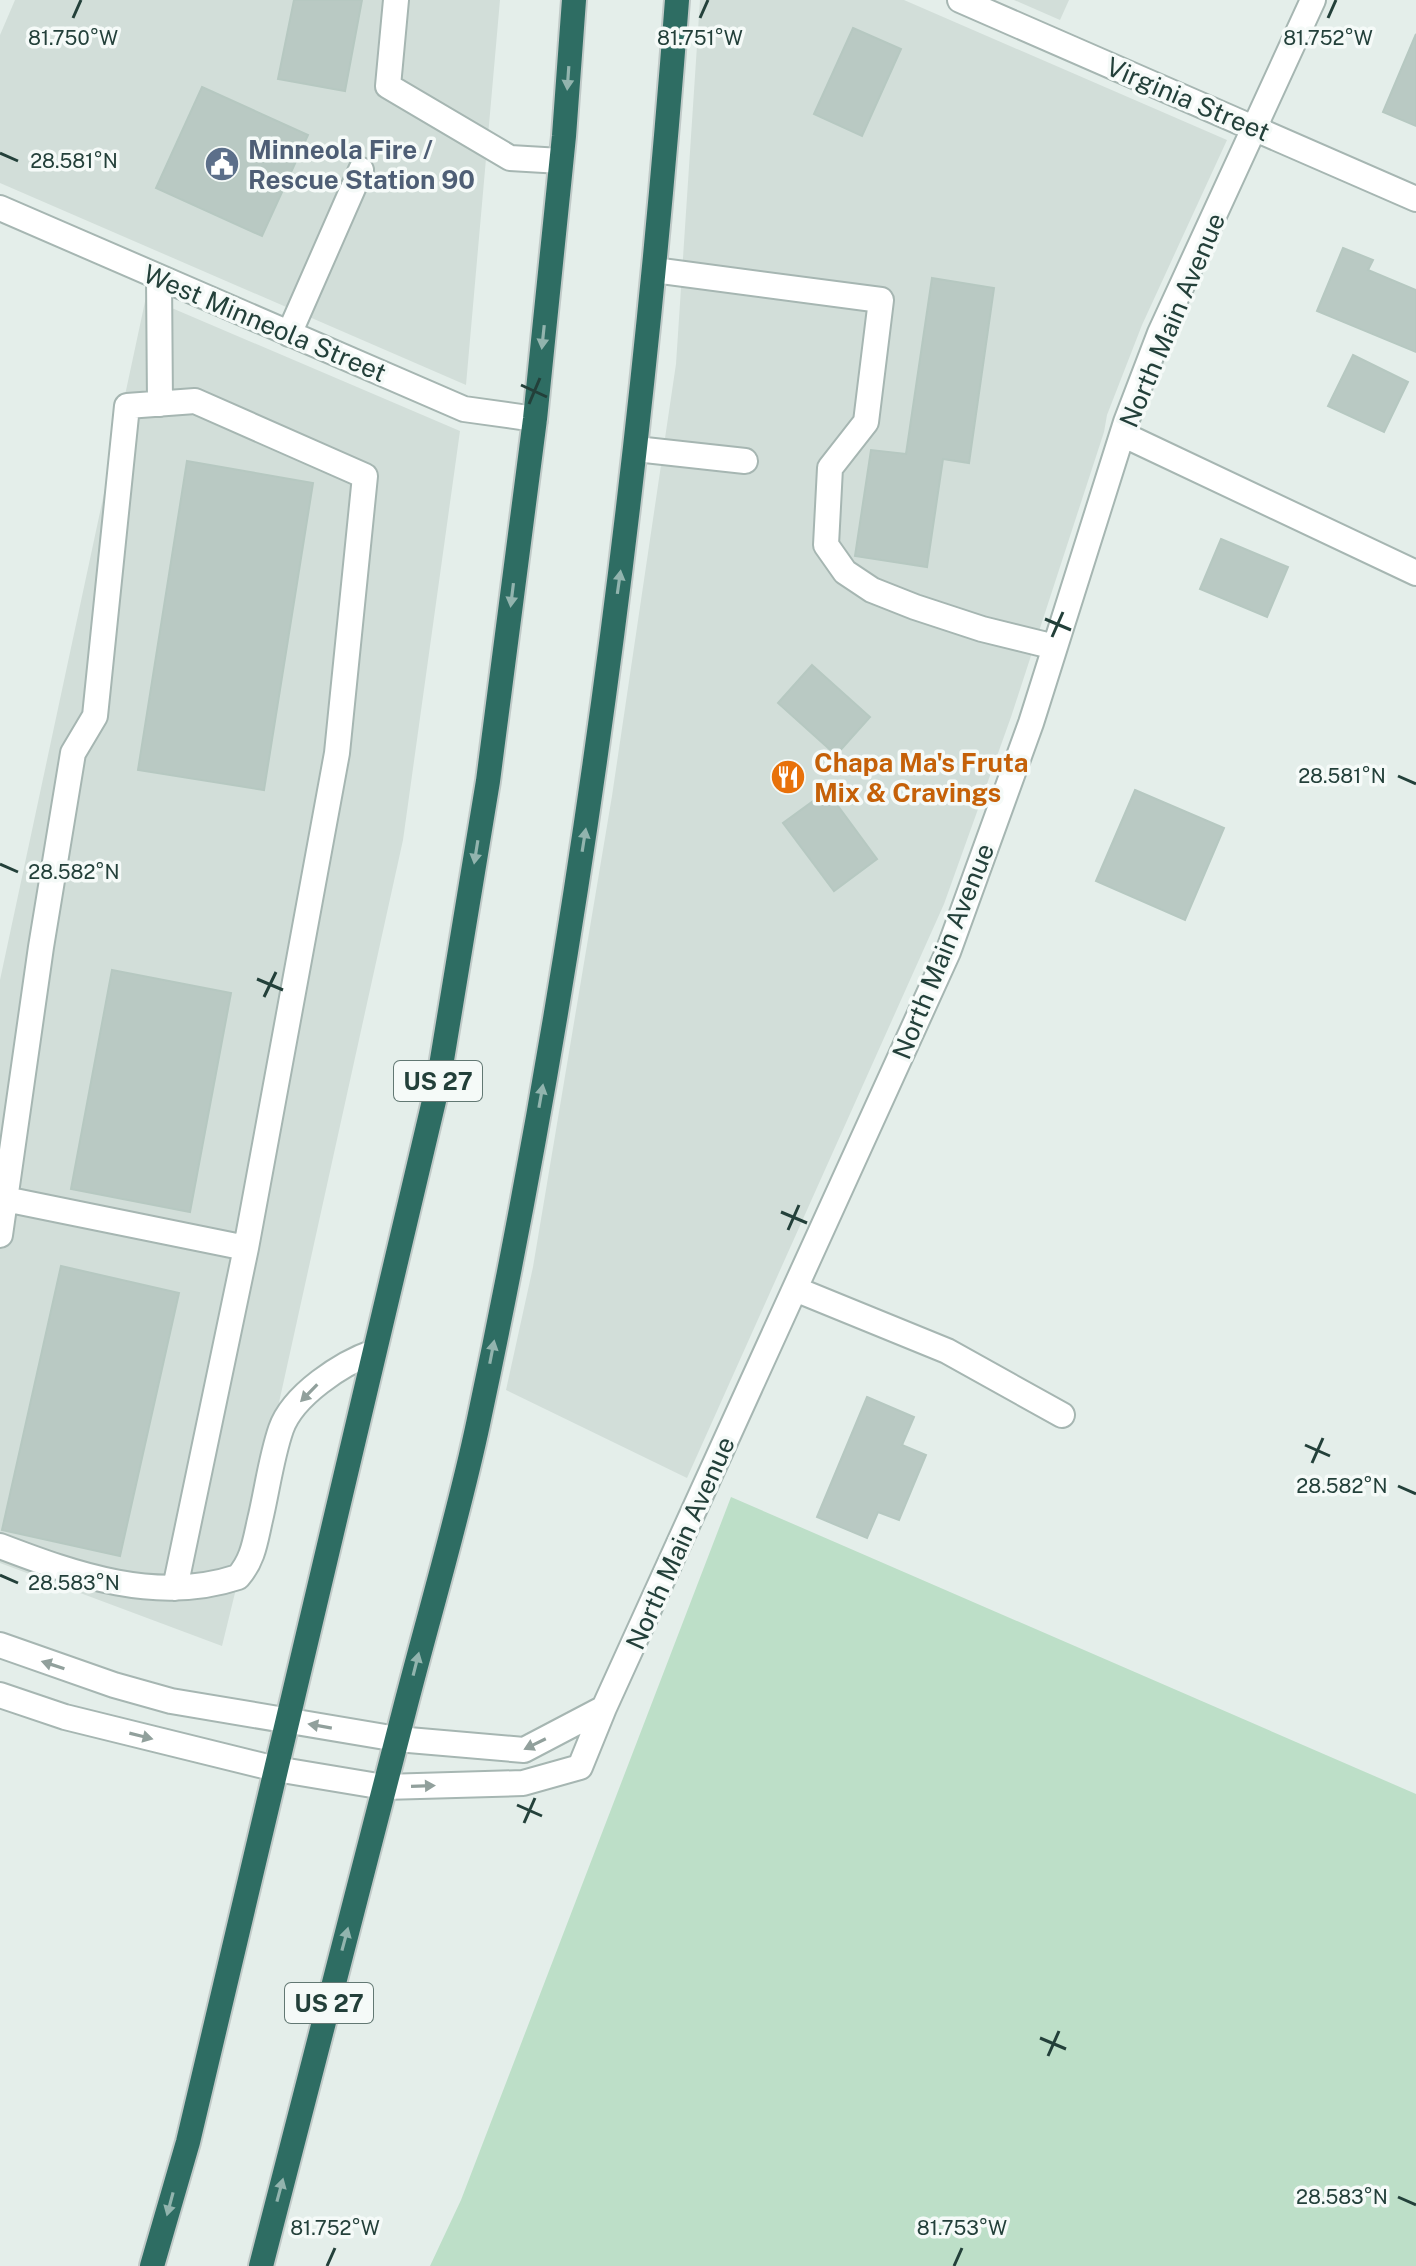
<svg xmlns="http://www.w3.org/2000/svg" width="1416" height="2266" font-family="'Public Sans',sans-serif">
<rect width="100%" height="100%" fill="#e4eeea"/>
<path fill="#d2ded9" d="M15 0H500L466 385 0 183V35Z
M700 0H904L1227 140 1142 325 1107 415 1104 432 1011 717 944 904 687 1478 506 1390 533 1267 612 796 676 364Z
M1014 0H1069L1060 20Z
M146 297 460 431 403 840 256 1507 222 1646 0 1563V980Z"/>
<path fill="#bddfc8" d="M731 1497 1416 1794V2266H430L461 2200Z"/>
<path fill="#b9c9c3" stroke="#b6c8c1" stroke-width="2" d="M294 0H362L345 91 278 79Z
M853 28 901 49 862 136 814 114Z
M1416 34V126L1383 112Z
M202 87 308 135 262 236 156 188Z
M1343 248 1373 260 1368 270 1416 290V352L1317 311Z
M932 278 994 288 969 463 943 459 927 567 855 556 871 450 906 454Z
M1353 355 1408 382 1384 432 1328 406Z
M187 461 313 483 264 790 138 770Z
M1221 539 1288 567 1267 617 1200 589Z
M812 665 870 717 836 755 778 703Z
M1135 790 1224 828 1185 920 1096 881Z
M827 791 877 859 834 891 783 823Z
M112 970 231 993 190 1212 71 1189Z
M61 1266 179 1293 120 1556 2 1530Z
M867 1397 914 1417 902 1445 926 1455 899 1520 878 1512 867 1538 817 1517Z"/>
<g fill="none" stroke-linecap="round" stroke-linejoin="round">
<g stroke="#a6b6b2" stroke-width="28">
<path id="minor" d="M396 0 388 86 510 158 561 161
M960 0 1416 199
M0 208 464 409 535 419
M654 270 881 300 866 422 830 468 826 545 845 572 872 590 915 607 982 629 1055 647
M159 278 160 404
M289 334 361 170
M1124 435 1416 573
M636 449 745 461
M5 1199 246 1248
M0 1235 41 947 73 753 95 716 127 406 195 401 365 476 337 753 246 1248 175 1588
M795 1289 947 1351 1062 1415
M0 1546C76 1575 157 1604 238 1577 253 1560 255 1542 260 1520 267 1491 271 1458 281 1429 293 1395 342 1363 374 1352
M0 1645 114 1685 171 1701 397 1739 524 1750 604 1708
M0 1695 65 1717 276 1769 384 1787 523 1783 580 1767 604 1708 948 952 1031 723 1126 422 1160 333 1313 0"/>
</g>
<g stroke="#c1cac8" stroke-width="28">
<path id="highway" d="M152 2266 188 2142 438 1084 488 781 535 419 564 136 574 0
M261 2266C309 2079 358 1892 406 1704 430 1611 458 1518 478 1424 578 954 641 478 677 0"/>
</g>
<use href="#minor" stroke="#fff" stroke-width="24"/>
<use href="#highway" stroke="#2e6d63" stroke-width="24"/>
</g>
<defs><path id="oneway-solid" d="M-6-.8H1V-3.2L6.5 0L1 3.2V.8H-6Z" transform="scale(2)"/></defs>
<g fill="#92b4ae">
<use href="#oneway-solid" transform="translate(568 78) rotate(94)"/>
<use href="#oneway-solid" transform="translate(543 337) rotate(96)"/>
<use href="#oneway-solid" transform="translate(619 582) rotate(-82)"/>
<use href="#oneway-solid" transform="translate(512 595) rotate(97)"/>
<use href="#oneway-solid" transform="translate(584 840) rotate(-81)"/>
<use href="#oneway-solid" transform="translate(476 852) rotate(99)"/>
<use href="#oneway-solid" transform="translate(541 1096) rotate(-80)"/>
<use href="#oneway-solid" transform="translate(492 1352) rotate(-79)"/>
<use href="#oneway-solid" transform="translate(416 1664) rotate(-76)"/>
<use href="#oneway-solid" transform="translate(345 1939) rotate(-75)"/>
<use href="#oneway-solid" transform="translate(280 2190) rotate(-75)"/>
<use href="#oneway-solid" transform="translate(170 2204) rotate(105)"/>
</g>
<g fill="#91a09c">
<use href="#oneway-solid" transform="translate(309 1393) rotate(134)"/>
<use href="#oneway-solid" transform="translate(53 1665) rotate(-162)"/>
<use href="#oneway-solid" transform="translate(320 1726) rotate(-170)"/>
<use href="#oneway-solid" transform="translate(141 1736) rotate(14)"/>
<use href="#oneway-solid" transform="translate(535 1744) rotate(154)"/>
<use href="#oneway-solid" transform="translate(423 1786) rotate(-2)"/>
</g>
<path fill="none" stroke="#23403a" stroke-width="3" d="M73 18 81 0M700 18 708 0M1328 18 1336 0M0 153 18 161M521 385 547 397M529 404 540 378M1045 619 1071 630M1052 637 1063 612M1398 776 1416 784M0 864 18 872M257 979 283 990M264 997 276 972M781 1212 807 1223M788 1230 799 1205M1305 1445 1330 1456M1312 1463 1323 1438M1398 1486 1416 1494M0 1575 18 1583M517 1805 542 1816M524 1823 535 1798M1040 2038 1066 2049M1048 2056 1059 2031M1398 2197 1416 2205M327 2266 335 2248M954 2266 962 2248"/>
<defs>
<g id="civic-disc" transform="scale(1.8)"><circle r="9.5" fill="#5c6f8a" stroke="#f5faf8"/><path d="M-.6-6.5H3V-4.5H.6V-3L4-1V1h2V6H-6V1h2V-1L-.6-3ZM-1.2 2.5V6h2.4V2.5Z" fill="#fff"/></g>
<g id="restaurant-disc" transform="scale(1.8)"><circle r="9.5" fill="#e8710a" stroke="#f5faf8"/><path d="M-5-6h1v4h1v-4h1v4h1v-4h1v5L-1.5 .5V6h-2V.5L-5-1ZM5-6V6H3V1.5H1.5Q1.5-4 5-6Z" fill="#fff"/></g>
</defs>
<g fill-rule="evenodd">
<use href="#civic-disc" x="222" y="164"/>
<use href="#restaurant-disc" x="788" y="777"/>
</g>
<g text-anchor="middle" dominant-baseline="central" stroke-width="7" stroke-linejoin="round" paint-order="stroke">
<g fill="#f5faf8" stroke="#627873" stroke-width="2">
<rect x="394" y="1061" width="88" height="40" rx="6"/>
<rect x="285" y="1983" width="88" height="40" rx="6"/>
</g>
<g font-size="24" font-weight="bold" fill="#23403a">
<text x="438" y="1081">US 27</text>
<text x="329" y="2003">US 27</text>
</g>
<g font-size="26" fill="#23403a" stroke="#f5faf8">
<text transform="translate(1188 99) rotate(23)">Virginia Street</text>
<text transform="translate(1172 320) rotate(-67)">North Main Avenue</text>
<text transform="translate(265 323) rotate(23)">West Minneola Street</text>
<text transform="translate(943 951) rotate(-68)">North Main Avenue</text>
<text transform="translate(680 1543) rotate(-66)">North Main Avenue</text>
</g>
<g font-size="26" font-weight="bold" fill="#4e5e75" stroke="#f5faf8" text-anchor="start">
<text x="248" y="149">Minneola Fire /<tspan x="248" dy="30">Rescue Station 90</tspan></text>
</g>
<g font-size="26" font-weight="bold" fill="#c56008" stroke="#f5faf8" text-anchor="start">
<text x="814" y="762">Chapa Ma's Fruta<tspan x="814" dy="30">Mix &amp; Cravings</tspan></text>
</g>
</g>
<g font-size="20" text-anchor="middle" fill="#23403a" stroke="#f5faf8" stroke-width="7" stroke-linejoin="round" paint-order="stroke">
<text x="73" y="45">81.750°W</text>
<text x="700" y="45">81.751°W</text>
<text x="1328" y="45">81.752°W</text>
<text x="74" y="168">28.581°N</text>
<text x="1342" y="783">28.581°N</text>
<text x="74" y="879">28.582°N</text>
<text x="1342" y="1493">28.582°N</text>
<text x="74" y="1590">28.583°N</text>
<text x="1342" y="2204">28.583°N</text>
<text x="335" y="2235">81.752°W</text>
<text x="962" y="2235">81.753°W</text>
</g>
</svg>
